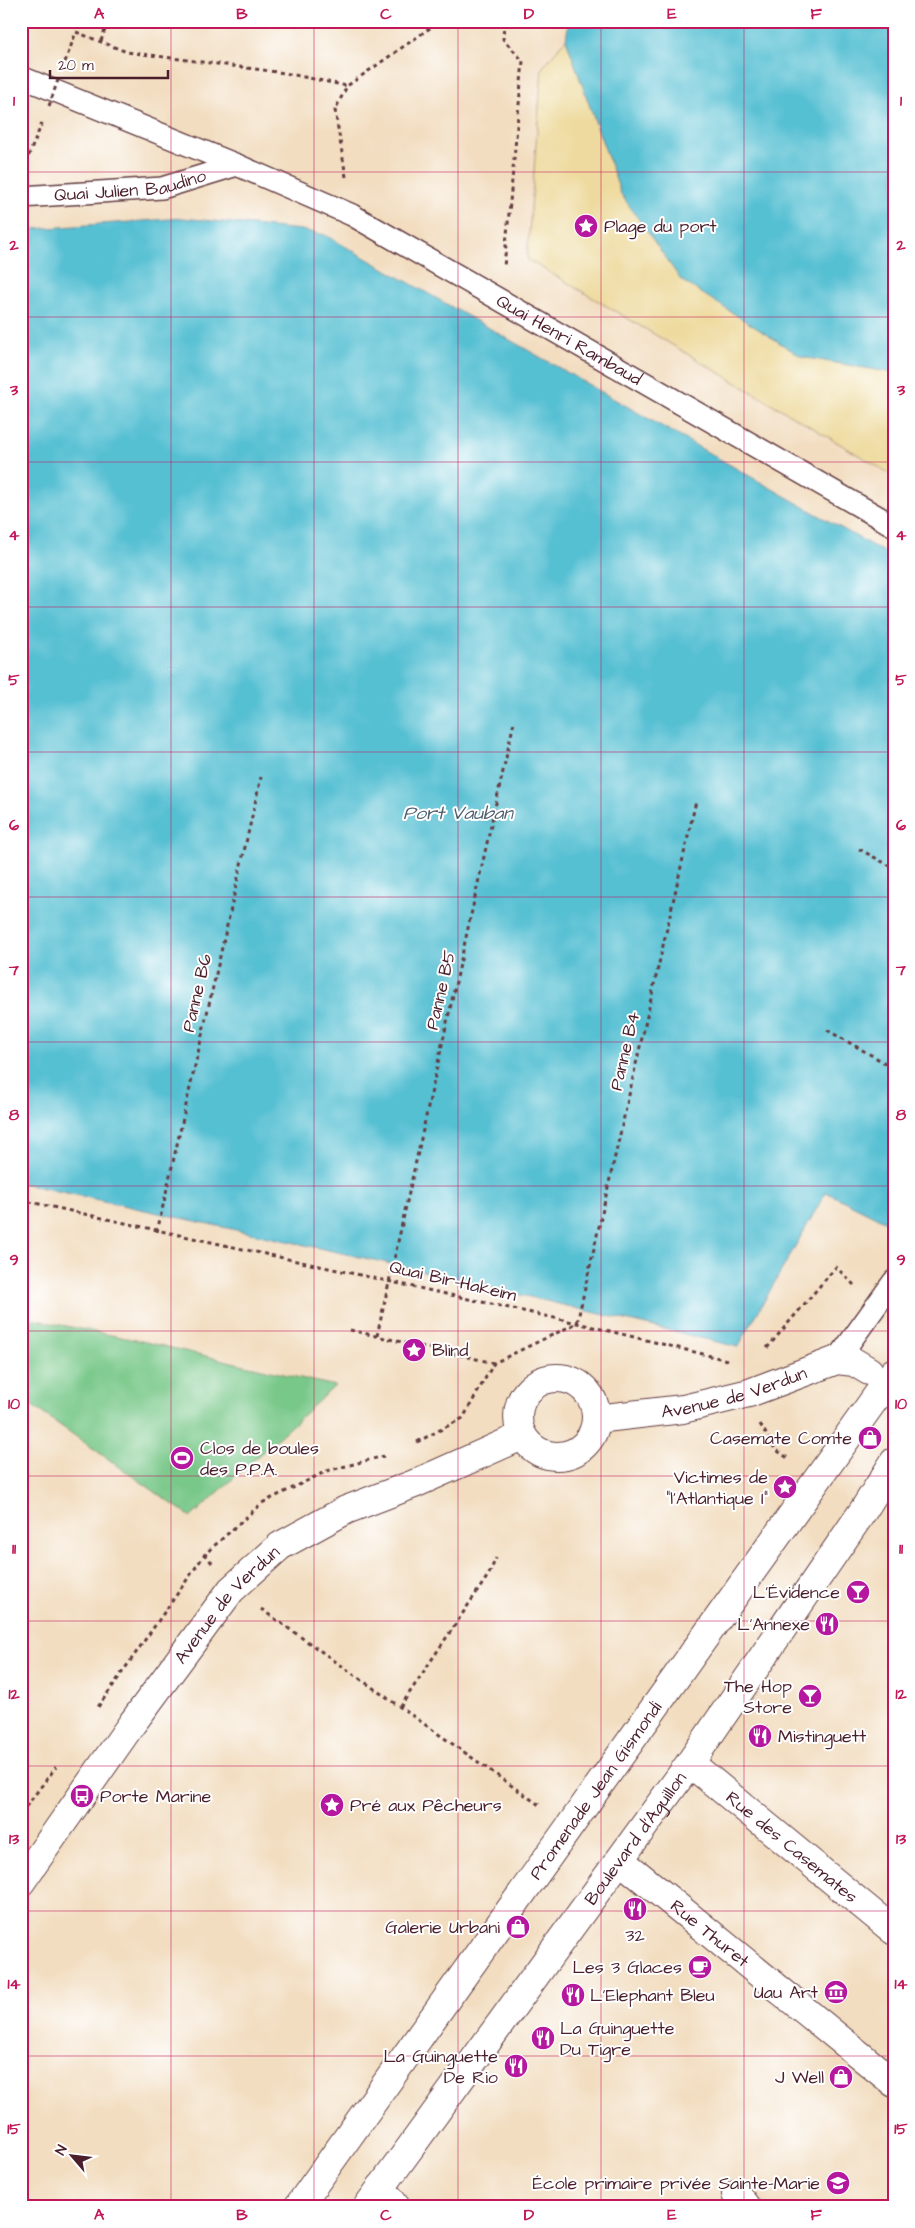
<svg xmlns="http://www.w3.org/2000/svg" width="915" height="2228" font-family="'Architects Daughter',sans-serif">
<rect width="100%" height="100%" fill="#fff"/>
<filter id="ink" filterUnits="userSpaceOnUse"><feTurbulence type="fractalNoise" baseFrequency=".02" numOctaves="2"/><feDisplacementMap in="SourceGraphic" scale="10" xChannelSelector="R" yChannelSelector="G"/><feConvolveMatrix kernelMatrix="1 2 1 2 8 2 1 2 1" color-interpolation-filters="sRGB"/></filter>
<filter id="wash" filterUnits="userSpaceOnUse"><feTurbulence type="fractalNoise" baseFrequency=".0096" numOctaves="4" result="noise"/><feDisplacementMap in="SourceGraphic" scale="20" xChannelSelector="R" yChannelSelector="G"/><feGaussianBlur stdDeviation="1.12" result="paint"/><feColorMatrix in="noise" values="0 0 0 0 0 0 0 0 0 0 0 0 0 0 0 0 0 1.4 0 .05"/><feComposite in="paint" operator="in"/></filter>
<g filter="url(#wash)">
<rect width="100%" height="100%" fill="#f2ddc0"/>
<path fill="#78c889" stroke="#61745a" d="M21 1317 146 1342 335 1386 191 1517 21 1398Z"/>
<path fill="#eeda9e" stroke="#9c7c64" d="M566 39 621 194 802 357 894 373V476L527 259 542 68Z"/>
<path fill="#57c0d3" stroke="#50707f" d="M569 21H894V373L802 357 681 280 621 194 566 39Z
M183 218 301 230 325 235 894 558V1219L890 1224 826 1192 738 1347 392 1264 21 1183V230Z"/>
</g>
<g filter="url(#ink)">
<g fill="none" stroke-linecap="round" stroke-linejoin="round">
<g stroke="#633c41" stroke-width="24">
<g id="lane">
<path id="s1" d="M21 77 237 165 352 215 894 526"/>
<path id="s2" d="M21 197 162 188 237 165"/>
<path d="M837 1360 894 1281"/>
</g>
</g>
<g stroke="#633c41" stroke-width="30">
<g id="street">
<circle cx="557" cy="1417" r="39"/>
<path id="s3" d="M596 1419 683 1409 749 1393 837 1360 854 1362 869 1371"/>
<path id="s4" d="M690 1763 894 1931"/>
<path id="s5" d="M620 1860 894 2083"/>
<path id="s6" d="M21 1882 131 1725 231 1590 280 1546 346 1510 414 1484 522 1436"/>
<path d="M381 2187 396 2207"/>
<path d="M736 2194 746 2207"/>
<path id="s7" d="M298 2207 894 1372"/>
<path id="s8" d="M367 2207 690 1763 863 1511 894 1462"/>
</g>
</g>
<path stroke="#633c41" stroke-width="3" stroke-dasharray="4 4" stroke-linecap="butt" d="M504 21 503 39 523 61 504 267
M101 41 108 21
M65 62 76 32 127 52 285 73 347 86
M21 157H28L43 121
M346 177 335 110 347 86 440 21
M889 473 894 466
M859 849 894 868
M827 1030 894 1068
M21 1200 577 1323 731 1361
M157 1232 261 777
M350 1330 494 1363
M377 1336 514 722
M767 1348 836 1267 854 1285
M760 1424 775 1449 789 1459
M417 1442 463 1418 494 1363 577 1323 696 801
M212 1563 205 1554 262 1503 327 1471 384 1456
M261 1609 542 1807
M98 1707 205 1554
M400 1707 489 1574 496 1558
M21 1813 56 1767"/>
<use href="#lane" stroke="#fff" stroke-width="21"/>
<use href="#street" stroke="#fff" stroke-width="28"/>
<path stroke="#633c41" stroke-width="3" stroke-dasharray="4 4" stroke-linecap="butt" d="M49 106 59 77"/>
</g>
</g>
<path fill="none" stroke="#c2185b" stroke-width="1" stroke-opacity="0.55" d="M171 21V2207M314 21V2207M458 21V2207M601 21V2207M744 21V2207M21 172H894M21 317H894M21 462H894M21 607H894M21 752H894M21 897H894M21 1042H894M21 1186H894M21 1331H894M21 1476H894M21 1621H894M21 1766H894M21 1911H894M21 2056H894"/>
<defs>
<g id="sight-disc" transform="scale(1.25)"><circle r="9.5" fill="#b5179e" stroke="#fff"/><path d="M0-6L1.8-2.2L6-1.7L2.9 1.2L3.7 5.4L0 3.3L-3.7 5.4L-2.9 1.2L-6-1.7L-1.8-2.2Z" fill="#fff"/></g>
<g id="shop-disc" transform="scale(1.25)"><circle r="9.5" fill="#b5179e" stroke="#fff"/><path d="M-5-2.5h2.3a2.7 3.5 0 0 1 5.4 0H5L5.5 6h-11ZM-1.5-2.5h3a1.5 2.3 0 0 0-3 0Z" fill="#fff"/></g>
<g id="stadium-disc" transform="scale(1.25)"><circle r="9.5" fill="#b5179e" stroke="#fff"/><path d="M0-5a6.5 5 0 1 0 0 10a6.5 5 0 1 0 0-10ZM-3.5-1.8h7v3.6h-7Z" fill="#fff"/></g>
<g id="bar-disc" transform="scale(1.25)"><circle r="9.5" fill="#b5179e" stroke="#fff"/><path d="M-6-5H6L.8 .8V4.5H3.5V6h-7V4.5H-.8V.8Z" fill="#fff"/></g>
<g id="restaurant-disc" transform="scale(1.25)"><circle r="9.5" fill="#b5179e" stroke="#fff"/><path d="M-5-6h1v4h1v-4h1v4h1v-4h1v5L-1.5 .5V6h-2V.5L-5-1ZM5-6V6H3V1.5H1.5Q1.5-4 5-6Z" fill="#fff"/></g>
<g id="bus-disc" transform="scale(1.25)"><circle r="9.5" fill="#b5179e" stroke="#fff"/><path d="M-5-6H5V4H4V6H2V4H-2V6H-4V4H-5ZM-3.5-4V0h7V-4ZM-3.5 1.2v1.5H-2V1.2ZM2 1.2v1.5H3.5V1.2Z" fill="#fff"/></g>
<g id="cafe-disc" transform="scale(1.25)"><circle r="9.5" fill="#b5179e" stroke="#fff"/><path d="M-5.5-4.5H6V0H3Q3 3.5 0 3.5H-2.5Q-5.5 3.5-5.5 0ZM3-3.2v2h1.7v-2ZM-6 4.5H4V6H-6Z" fill="#fff"/></g>
<g id="museum-disc" transform="scale(1.25)"><circle r="9.5" fill="#b5179e" stroke="#fff"/><path d="M0-6L6-3V-2H-6V-3ZM-5-1h2V3h-2ZM-1-1h2V3h-2ZM3-1h2V3H3ZM-6 4H6V6H-6Z" fill="#fff"/></g>
<g id="school-disc" transform="scale(1.25)"><circle r="9.5" fill="#b5179e" stroke="#fff"/><path d="M0-5L7-2L0 1L-7-2ZM-4 1L0 2.5L4 1V4Q0 6-4 4Z" fill="#fff"/></g>
</defs>
<g fill-rule="evenodd">
<use href="#sight-disc" x="586" y="226"/>
<use href="#sight-disc" x="414" y="1350"/>
<use href="#shop-disc" x="870" y="1438"/>
<use href="#stadium-disc" x="182" y="1458"/>
<use href="#sight-disc" x="785" y="1487"/>
<use href="#bar-disc" x="858" y="1592"/>
<use href="#restaurant-disc" x="827" y="1624"/>
<use href="#bar-disc" x="810" y="1696"/>
<use href="#restaurant-disc" x="760" y="1736"/>
<use href="#bus-disc" x="82" y="1796"/>
<use href="#sight-disc" x="332" y="1805"/>
<use href="#restaurant-disc" x="635" y="1909"/>
<use href="#shop-disc" x="518" y="1927"/>
<use href="#cafe-disc" x="700" y="1967"/>
<use href="#museum-disc" x="836" y="1992"/>
<use href="#restaurant-disc" x="573" y="1995"/>
<use href="#restaurant-disc" x="543" y="2038"/>
<use href="#restaurant-disc" x="516" y="2066"/>
<use href="#shop-disc" x="841" y="2077"/>
<use href="#school-disc" x="838" y="2183"/>
</g>
<g text-anchor="middle" dominant-baseline="central" stroke-width="4" stroke-linejoin="round" paint-order="stroke">
<g font-size="18" fill="#4a1f2b" stroke="#fff">
<text stroke="none"><textPath href="#s2" startOffset="110">Quai Julien Baudino</textPath></text>
<text stroke="none"><textPath href="#s1" startOffset="609">Quai Henri Rambaud</textPath></text>
<text transform="translate(441 990) rotate(-77)">Panne B5</text>
<text transform="translate(197 993) rotate(-77)">Panne B6</text>
<text transform="translate(625 1051) rotate(-77)">Panne B4</text>
<text transform="translate(453 1281) rotate(13)">Quai Bir-Hakeim</text>
<text stroke="none"><textPath href="#s3" startOffset="141">Avenue de Verdun</textPath></text>
<text stroke="none"><textPath href="#s6" startOffset="346">Avenue de Verdun</textPath></text>
<text stroke="none"><textPath href="#s7" startOffset="512">Promenade Jean Gismondi</textPath></text>
<text stroke="none"><textPath href="#s8" startOffset="456">Boulevard d'Aguillon</textPath></text>
<text stroke="none"><textPath href="#s4" startOffset="132">Rue des Casemates</textPath></text>
<text stroke="none"><textPath href="#s5" startOffset="116">Rue Thuret</textPath></text>
</g>
<g font-size="18" fill="#4a1f2b" stroke="#fff" text-anchor="end">
<text x="604" y="226" text-anchor="start">Plage du port</text>
<text x="432" y="1350" text-anchor="start">Blind</text>
<text x="852" y="1438">Casemate Comte</text>
<text x="200" y="1448" text-anchor="start">Clos de boules<tspan x="200" dy="21">des P.P.A.</tspan></text>
<text x="768" y="1477">Victimes de<tspan x="768" dy="21">"l'Atlantique I"</tspan></text>
<text x="840" y="1592">L'Évidence</text>
<text x="810" y="1624">L'Annexe</text>
<text x="792" y="1686">The Hop<tspan x="792" dy="21">Store</tspan></text>
<text x="778" y="1736" text-anchor="start">Mistinguett</text>
<text x="100" y="1796" text-anchor="start">Porte Marine</text>
<text x="350" y="1805" text-anchor="start">Pré aux Pêcheurs</text>
<text x="500" y="1927">Galerie Urbani</text>
<text x="635" y="1935" text-anchor="middle">32</text>
<text x="682" y="1967">Les 3 Glaces</text>
<text x="818" y="1992">Uau Art</text>
<text x="590" y="1995" text-anchor="start">L'Elephant Bleu</text>
<text x="560" y="2028" text-anchor="start">La Guinguette<tspan x="560" dy="21">Du Tigre</tspan></text>
<text x="498" y="2056">La Guinguette<tspan x="498" dy="21">De Rio</tspan></text>
<text x="824" y="2077">J Well</text>
<text x="820" y="2183">École primaire privée Sainte-Marie</text>
</g>
<g font-size="19" font-style="italic" fill="#4f5f6e" stroke="#fff">
<text x="458" y="813">Port Vauban</text>
</g>
</g>
<rect width="915" height="2228" fill="none" stroke="#fff" stroke-width="55"/>
<g transform="translate(72 2156) rotate(298)" stroke="#ffffff" stroke-width="4" paint-order="stroke">
<path d="M0-4L9 19L0 12L-9 19Z" fill="#4a1f2b"/>
<text y="-8" font-size="14" font-weight="bold" text-anchor="middle" fill="#4a1f2b">N</text>
</g>
<path d="M50 70v8h118v-8" fill="none" stroke="#4a1f2b" stroke-width="2.5"/>
<text x="58" y="70" font-size="15" fill="#4a1f2b" stroke="#ffffff" stroke-width="4" paint-order="stroke">20 m</text>
<rect x="28" y="28" width="860" height="2172" fill="none" stroke="#c2185b" stroke-width="2"/>
<g font-size="16" text-anchor="middle" font-weight="bold" fill="#c2185b">
<text x="99" y="19">A</text>
<text x="242" y="19">B</text>
<text x="386" y="19">C</text>
<text x="529" y="19">D</text>
<text x="672" y="19">E</text>
<text x="816" y="19">F</text>
<text x="14" y="106">1</text>
<text x="901" y="106">1</text>
<text x="14" y="250">2</text>
<text x="901" y="250">2</text>
<text x="14" y="395">3</text>
<text x="901" y="395">3</text>
<text x="14" y="540">4</text>
<text x="901" y="540">4</text>
<text x="14" y="685">5</text>
<text x="901" y="685">5</text>
<text x="14" y="830">6</text>
<text x="901" y="830">6</text>
<text x="14" y="975">7</text>
<text x="901" y="975">7</text>
<text x="14" y="1120">8</text>
<text x="901" y="1120">8</text>
<text x="14" y="1265">9</text>
<text x="901" y="1265">9</text>
<text x="14" y="1409">10</text>
<text x="901" y="1409">10</text>
<text x="14" y="1554">11</text>
<text x="901" y="1554">11</text>
<text x="14" y="1699">12</text>
<text x="901" y="1699">12</text>
<text x="14" y="1844">13</text>
<text x="901" y="1844">13</text>
<text x="14" y="1989">14</text>
<text x="901" y="1989">14</text>
<text x="14" y="2134">15</text>
<text x="901" y="2134">15</text>
<text x="99" y="2220">A</text>
<text x="242" y="2220">B</text>
<text x="386" y="2220">C</text>
<text x="529" y="2220">D</text>
<text x="672" y="2220">E</text>
<text x="816" y="2220">F</text>
</g>
</svg>
